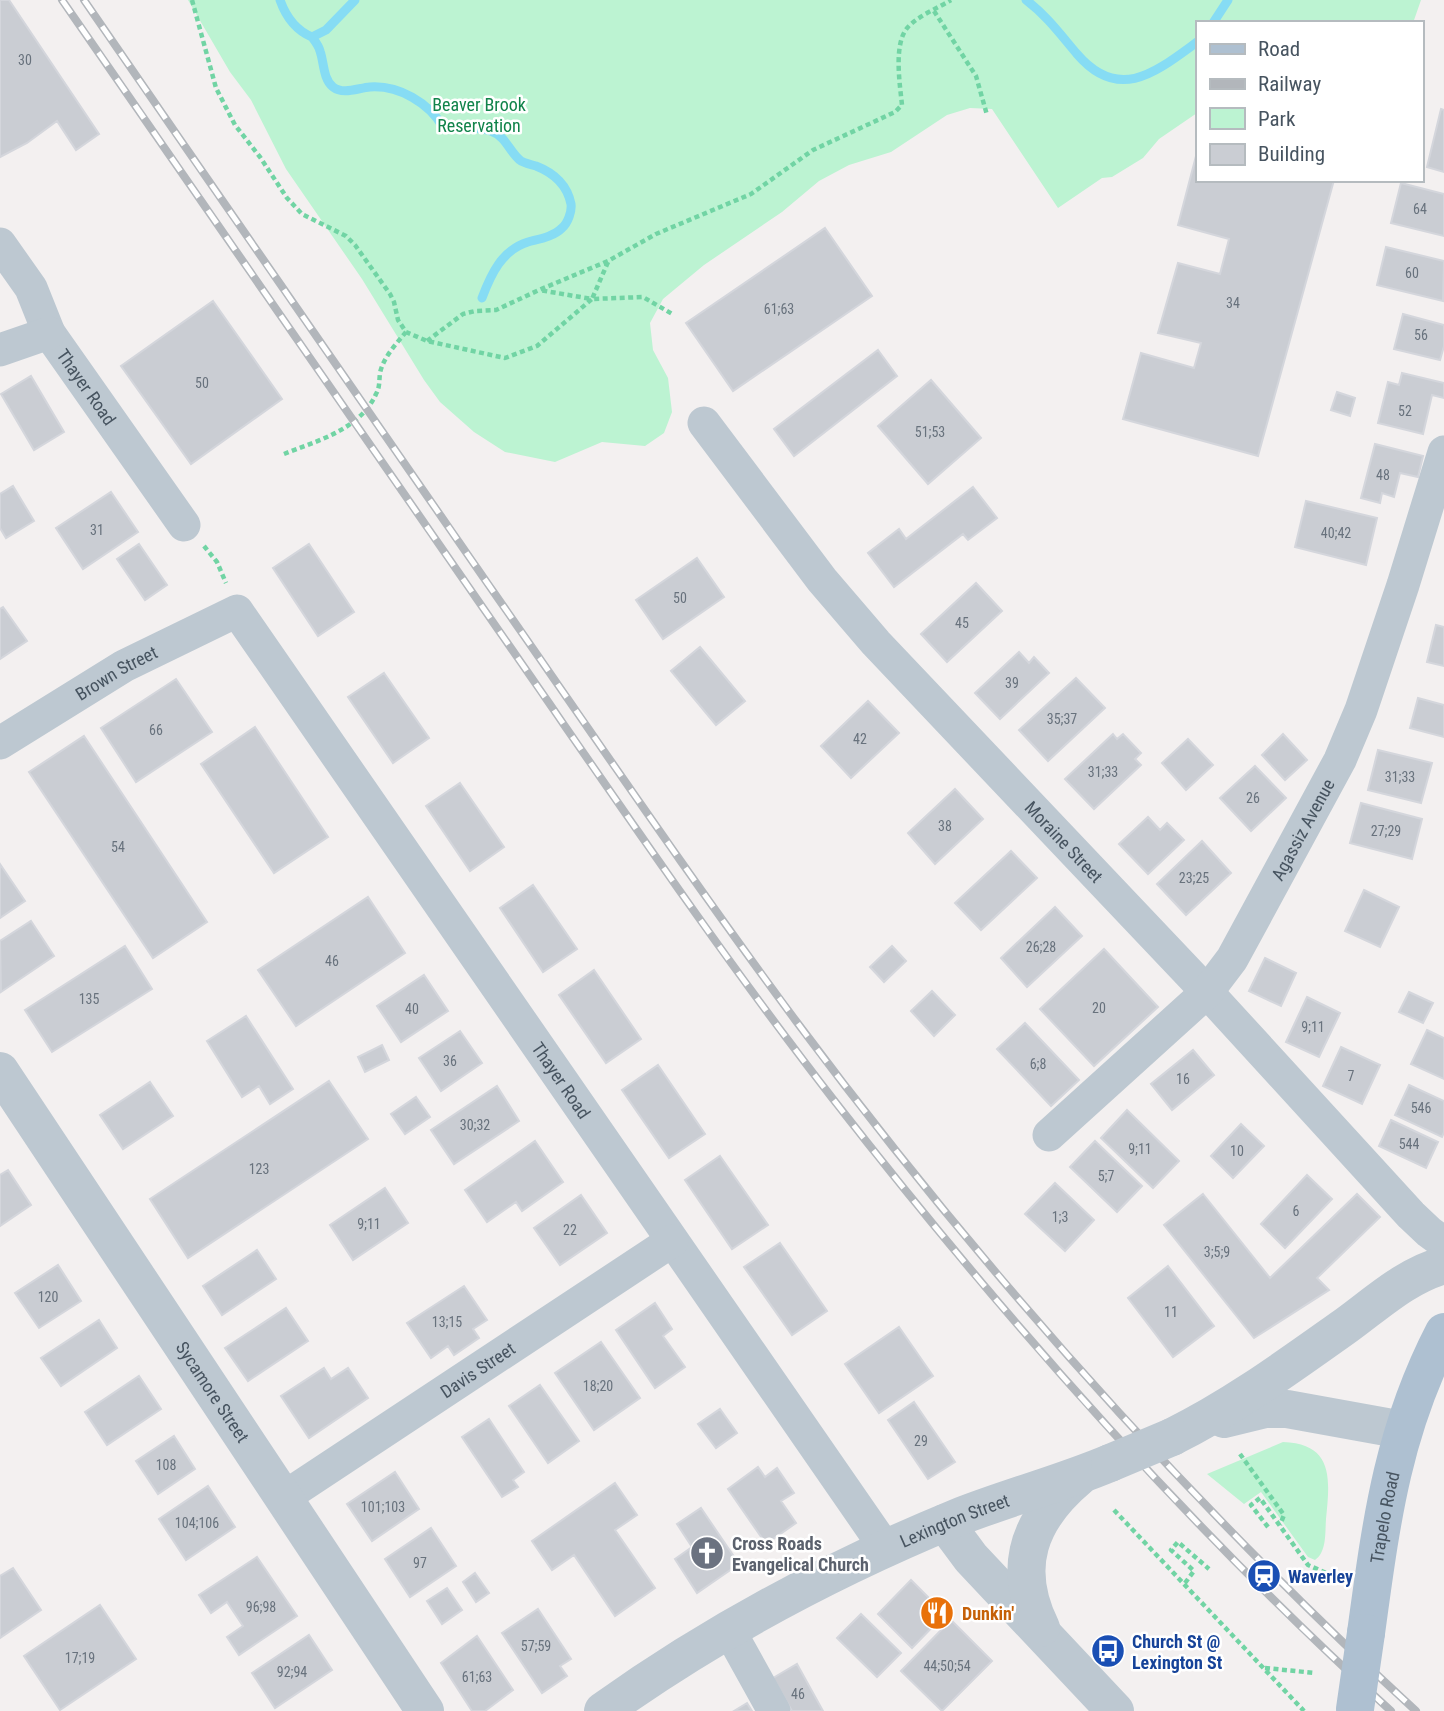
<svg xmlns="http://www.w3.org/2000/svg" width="1444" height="1711" font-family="'Roboto Condensed',sans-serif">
<rect width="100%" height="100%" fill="#f3f0f0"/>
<path fill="#bcf3d2" d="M188 0H1421L1413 23H1197V113L1159 139 1143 158 1112 177 1102 178 1058 208 992 109 970 108 947 115 891 152 849 165 819 181 782 212 704 265 663 299 650 323 653 350 668 378 672 412 664 433 645 446 602 442 555 462 505 452 474 432 440 402 424 380 362 279 286 169 251 100 230 72Z
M1283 1442C1334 1444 1330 1479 1326 1519 1325 1532 1327 1552 1315 1560L1308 1557 1261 1492 1244 1504 1207 1474Z"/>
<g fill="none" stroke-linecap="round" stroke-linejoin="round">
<path stroke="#86dcf4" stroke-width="9" d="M280 0C286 17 295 30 312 37L326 30 355 0
M1026 0C1047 16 1060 34 1077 54 1119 103 1156 72 1197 42
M1213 23 1228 0
M312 37C315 41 319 46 320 51 324 62 323 79 333 87 343 95 358 88 370 87 399 85 429 103 443 127 459 131 475 125 491 131 507 137 509 152 521 161 525 163 532 165 536 166 554 173 567 184 571 204 572 211 568 223 562 228 553 237 539 239 528 242 502 250 491 274 482 298"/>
</g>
<path fill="#cacdd3" stroke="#d4d6dc" stroke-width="2" d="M0 0H9L99 134 76 150 57 121 27 143 0 157Z
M1441 109 1444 110V172L1427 167Z
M1196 156 1197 180H1334L1258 456 1123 419 1141 353 1194 368 1201 343 1158 333 1178 263 1220 274 1229 239 1178 225Z
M1401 183 1444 194V236L1391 223Z
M825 228 872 296 733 391 686 323Z
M1386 247 1444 261 1443 301 1377 285Z
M213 301 282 399 191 464 121 366Z
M1403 314 1444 325V346L1440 360 1394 349Z
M878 350 897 376 794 456 774 429Z
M1402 373 1444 383V398L1432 395 1423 434 1378 423 1388 382 1399 385Z
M31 376 64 432 34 450 1 394Z
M931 380 981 438 928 484 878 426Z
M1337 392 1355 398 1350 416 1331 410Z
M1375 444 1423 456 1418 477 1400 473 1394 497 1382 493 1380 503 1361 498Z
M13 486 34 521 6 538 0 528V494Z
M973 487 997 518 968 540 963 534 894 587 868 553 899 529 906 539Z
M111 492 138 532 83 569 56 528Z
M1306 501 1377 518 1366 565 1295 547Z
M139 544 167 585 145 600 117 559Z
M309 544 354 612 318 636 273 568Z
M697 558 724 597 663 639 636 600Z
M976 583 1002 611 947 662 921 634Z
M3 607 27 641 0 659V609Z
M1436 625 1444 627V666L1427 662Z
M700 647 745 701 716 725 671 671Z
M1019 652 1029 663 1034 657 1049 673 1000 719 975 693Z
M384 673 429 738 393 763 348 697Z
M1076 678 1105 708 1048 761 1019 730Z
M176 679 212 732 136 782 101 728Z
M1418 698 1444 705V737L1410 728Z
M868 701 899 733 851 778 821 746Z
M255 727 328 837 274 873 201 764Z
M1113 734 1117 739 1123 734 1141 753 1135 759 1141 765 1094 809 1065 779Z
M1283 734 1307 760 1285 780 1262 755Z
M84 736 207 922 153 958 29 772Z
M1188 739 1213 765 1186 790 1162 763Z
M1378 750 1432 763 1421 803 1368 790Z
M1255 766 1286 798 1251 831 1220 798Z
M460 783 504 847 470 871 426 806Z
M955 789 983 819 935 864 908 833Z
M1361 803 1422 819 1412 859 1350 843Z
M1148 817 1160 830 1167 823 1184 840 1148 874 1119 844Z
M1202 841 1231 873 1186 915 1157 884Z
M1011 851 1037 878 981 930 955 903Z
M0 864 25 901 0 918Z
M533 885 577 949 543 972 500 908Z
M1364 890 1399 907 1380 947 1345 931Z
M368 897 405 953 296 1026 258 970Z
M1055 907 1082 936 1027 987 1001 958Z
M31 921 54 956 1 992 0 941Z
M125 946 152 989 52 1052 25 1010Z
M892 946 906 961 884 982 870 967Z
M1104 949 1158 1007 1094 1066 1040 1009Z
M1265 958 1296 973 1281 1006 1249 991Z
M594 970 641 1039 606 1063 559 995Z
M424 975 448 1011 401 1042 377 1006Z
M932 991 955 1015 934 1036 911 1011Z
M1409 992 1433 1003 1423 1023 1399 1012Z
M1307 997 1340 1013 1319 1057 1286 1042Z
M246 1016 293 1089 270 1104 259 1086 242 1097 207 1041Z
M1025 1023 1079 1080 1051 1106 997 1049Z
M1427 1030 1444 1038V1079L1411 1064Z
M460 1031 482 1063 441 1091 419 1058Z
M382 1045 389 1060 365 1072 358 1057Z
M1341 1047 1380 1065 1362 1104 1323 1086Z
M1193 1050 1214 1075 1172 1110 1151 1084Z
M658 1065 705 1134 669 1158 622 1090Z
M329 1081 368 1139 188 1258 150 1199Z
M150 1082 173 1116 123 1149 100 1115Z
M1409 1085 1444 1101V1132L1442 1137 1395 1115Z
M497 1086 519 1121 454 1164 431 1130Z
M416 1097 430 1117 405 1134 391 1114Z
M1127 1110 1179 1161 1153 1188 1101 1138Z
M1391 1120 1438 1142 1426 1168 1379 1146Z
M1241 1124 1264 1146 1233 1178 1211 1156Z
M535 1141 563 1182 522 1211 516 1202 487 1222 465 1190Z
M1095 1141 1142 1186 1117 1212 1070 1167Z
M720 1156 768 1225 732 1249 685 1180Z
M8 1170 31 1205 0 1226V1175Z
M1307 1175 1332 1199 1285 1248 1261 1224Z
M1055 1183 1094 1220 1065 1251 1025 1214Z
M385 1188 408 1223 353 1260 330 1225Z
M1203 1194 1270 1278 1357 1194 1380 1217 1317 1278 1329 1290 1254 1338 1164 1225Z
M581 1195 607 1233 560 1265 534 1228Z
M780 1243 827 1311 792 1335 744 1267Z
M257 1250 276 1279 222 1315 203 1286Z
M58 1265 81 1301 39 1328 15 1293Z
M1168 1266 1214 1326 1173 1357 1128 1298Z
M464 1286 487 1320 473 1329 479 1338 454 1355 448 1346 431 1358 407 1323Z
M655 1303 672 1329 663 1336 685 1367 655 1388 616 1330Z
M286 1308 308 1341 248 1381 225 1348Z
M99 1320 117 1348 61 1386 41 1358Z
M899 1327 933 1376 879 1413 845 1364Z
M601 1342 640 1398 594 1430 555 1373Z
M324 1368 331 1379 348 1368 368 1398 309 1438 281 1396Z
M139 1376 161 1409 107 1445 85 1412Z
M540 1385 579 1441 548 1463 509 1406Z
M914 1402 955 1462 928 1479 888 1420Z
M720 1409 737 1433 716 1448 698 1424Z
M489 1419 524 1472 513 1480 518 1487 502 1497 462 1437Z
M174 1436 195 1469 158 1494 136 1461Z
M758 1467 765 1477 777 1468 794 1493 781 1501 796 1523 766 1544 728 1489Z
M395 1472 419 1509 372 1541 347 1504Z
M615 1483 637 1515 615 1530 655 1588 615 1616 574 1555 552 1570 532 1541Z
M208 1486 235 1527 186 1560 159 1519Z
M701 1508 739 1564 697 1593 675 1559 692 1547 677 1524Z
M431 1528 456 1566 410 1597 385 1559Z
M257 1557 297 1616 239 1655 227 1637 243 1626 227 1602 211 1613 199 1595Z
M13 1568 41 1610 0 1638V1576Z
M475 1573 489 1593 476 1602 463 1582Z
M911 1580 945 1614 912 1648 878 1614Z
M447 1588 462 1610 442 1624 427 1601Z
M100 1605 136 1659 60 1710 24 1656Z
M538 1609 571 1659 560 1666 567 1676 542 1693 502 1633Z
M861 1614 901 1653 877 1677 837 1638Z
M951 1620 992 1661 942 1711 901 1671Z
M309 1635 332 1670 275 1708 252 1673Z
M477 1636 513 1690 485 1711H472L441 1663Z
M797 1664 823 1711H792L773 1678Z
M747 1703 752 1711H734Z"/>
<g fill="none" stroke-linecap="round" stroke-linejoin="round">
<path stroke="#71d4a4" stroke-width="4.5" stroke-dasharray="5 3.5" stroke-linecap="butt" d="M192 0 216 88 235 125 260 157 287 198 302 214 346 236 355 245 390 294 394 302 398 320 406 332 427 341 505 358 537 346 592 299 539 290
M934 11 976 76 987 115
M608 262 592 299 643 297 674 315
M427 341 463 314 475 311 496 310 539 290 608 261 656 234 751 194 813 150 895 112 902 105C900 85 893 43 908 27 918 16 938 8 951 0
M284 454C316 441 360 430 376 394 380 387 379 381 380 373 383 358 396 344 406 332
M204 546 217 562 226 583
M1240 1454 1284 1515 1280 1525
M1114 1510 1304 1711
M1268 1527 1251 1505 1260 1498 1308 1565 1326 1573
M1185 1583 1194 1571 1171 1550 1178 1542 1209 1569
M1265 1668 1315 1673"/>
<g stroke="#bdc8d1" stroke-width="33">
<path id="s1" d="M0 244 31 288 49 333 184 525"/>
<path d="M0 350 49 333"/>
<path id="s2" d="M704 423 822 580 876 643 1207 992 1411 1215 1429 1232 1444 1243"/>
<path id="s3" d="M0 743 124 666 237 611 886 1549"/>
<path id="s4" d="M1049 1135 1207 992 1232 959 1340 760 1361 710 1403 585 1444 452"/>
<path id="s5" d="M283 1498 672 1241"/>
<path d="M729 1630 774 1711"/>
</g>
<g stroke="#bdc8d1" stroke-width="38">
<path id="s6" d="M0 1071 425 1711"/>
<path d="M1224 1419 1265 1409H1287L1403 1430"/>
<path d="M1172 1437C1233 1407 1289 1366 1344 1327 1376 1304 1405 1276 1444 1265"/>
<path d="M945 1523 971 1558 1115 1711"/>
<path d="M1041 1628C1011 1567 1029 1519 1079 1477"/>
<path id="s7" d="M603 1711C712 1633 832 1569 956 1518 1006 1498 1060 1484 1110 1463"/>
</g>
<path stroke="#aec0d1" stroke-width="38" id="s8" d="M1366 1633C1381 1524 1392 1432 1444 1332"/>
<g stroke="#b2b6bb" stroke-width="8">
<path id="rail" d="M62 0C207 209 352 419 497 628 607 786 715 947 833 1099 1002 1316 1187 1526 1391 1711
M84 0C218 195 353 389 488 584 590 730 690 878 796 1021 981 1269 1189 1502 1416 1711"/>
</g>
<use href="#rail" stroke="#fff" stroke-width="5" stroke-dasharray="16" stroke-linecap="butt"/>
<path stroke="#bdc8d1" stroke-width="38" d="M1110 1463 1172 1437"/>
<path stroke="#aec0d1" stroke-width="38" d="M1355 1709 1366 1633"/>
</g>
<defs>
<g id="church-disc" transform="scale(1.75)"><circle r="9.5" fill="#6b7280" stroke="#fff"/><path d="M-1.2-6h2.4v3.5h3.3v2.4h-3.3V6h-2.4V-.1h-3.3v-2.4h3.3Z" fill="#fff"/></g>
<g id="station-disc" transform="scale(1.75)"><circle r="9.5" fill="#1a4fb4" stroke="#fff"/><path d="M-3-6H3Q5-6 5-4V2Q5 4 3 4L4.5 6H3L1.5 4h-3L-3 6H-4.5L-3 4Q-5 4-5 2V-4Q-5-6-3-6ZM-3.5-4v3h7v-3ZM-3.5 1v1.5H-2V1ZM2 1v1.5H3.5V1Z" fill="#fff"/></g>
<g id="restaurant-disc" transform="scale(1.75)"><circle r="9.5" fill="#e8710a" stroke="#fff"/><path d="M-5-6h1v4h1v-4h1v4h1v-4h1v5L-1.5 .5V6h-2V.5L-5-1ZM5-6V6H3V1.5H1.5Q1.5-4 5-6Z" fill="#fff"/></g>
<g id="bus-disc" transform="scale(1.75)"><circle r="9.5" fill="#1a4fb4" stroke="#fff"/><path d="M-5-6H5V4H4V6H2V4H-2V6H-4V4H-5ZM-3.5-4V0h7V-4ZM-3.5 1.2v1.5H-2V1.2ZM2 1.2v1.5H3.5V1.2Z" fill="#fff"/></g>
</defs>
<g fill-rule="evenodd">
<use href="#church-disc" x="707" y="1553"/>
<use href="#station-disc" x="1264" y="1576"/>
<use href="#restaurant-disc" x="937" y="1613"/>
<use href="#bus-disc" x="1108" y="1651"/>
</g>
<g text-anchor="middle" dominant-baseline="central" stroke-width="5" stroke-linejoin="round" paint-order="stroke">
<g font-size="14" fill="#68727d">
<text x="25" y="60">30</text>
<text x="1420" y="209">64</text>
<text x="1412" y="273">60</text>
<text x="1233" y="303">34</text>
<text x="779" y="309">61;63</text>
<text x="1421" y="335">56</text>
<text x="202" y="383">50</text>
<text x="1405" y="411">52</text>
<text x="930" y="432">51;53</text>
<text x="1383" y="475">48</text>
<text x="97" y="530">31</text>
<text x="1336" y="533">40;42</text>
<text x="680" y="598">50</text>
<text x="962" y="623">45</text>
<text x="1012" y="683">39</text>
<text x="1062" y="719">35;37</text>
<text x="156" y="730">66</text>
<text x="860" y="739">42</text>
<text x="1103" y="772">31;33</text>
<text x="1400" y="777">31;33</text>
<text x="1253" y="798">26</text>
<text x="945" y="826">38</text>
<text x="1386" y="831">27;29</text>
<text x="118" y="847">54</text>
<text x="1194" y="878">23;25</text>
<text x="1041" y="947">26;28</text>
<text x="332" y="961">46</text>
<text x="89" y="999">135</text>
<text x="1099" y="1008">20</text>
<text x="412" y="1009">40</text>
<text x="1313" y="1027">9;11</text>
<text x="450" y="1061">36</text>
<text x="1038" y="1064">6;8</text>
<text x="1351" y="1076">7</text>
<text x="1183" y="1079">16</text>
<text x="1421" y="1108">546</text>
<text x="475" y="1125">30;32</text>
<text x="1409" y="1144">544</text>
<text x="1140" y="1149">9;11</text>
<text x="1237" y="1151">10</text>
<text x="259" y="1169">123</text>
<text x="1106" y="1176">5;7</text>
<text x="1296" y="1211">6</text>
<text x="1060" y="1217">1;3</text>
<text x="369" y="1224">9;11</text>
<text x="570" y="1230">22</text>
<text x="1217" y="1252">3;5;9</text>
<text x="48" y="1297">120</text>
<text x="1171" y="1312">11</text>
<text x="447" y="1322">13;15</text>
<text x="598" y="1386">18;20</text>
<text x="921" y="1441">29</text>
<text x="166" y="1465">108</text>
<text x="383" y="1507">101;103</text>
<text x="197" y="1523">104;106</text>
<text x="420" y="1563">97</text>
<text x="261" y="1607">96;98</text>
<text x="536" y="1646">57;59</text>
<text x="80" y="1658">17;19</text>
<text x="947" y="1666">44;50;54</text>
<text x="292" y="1672">92;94</text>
<text x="477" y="1677">61;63</text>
<text x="798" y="1694">46</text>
</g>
<g font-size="18" fill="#10834a" stroke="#fff">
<text x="479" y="104">Beaver Brook<tspan x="479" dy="21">Reservation</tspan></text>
</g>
<g font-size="18" fill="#475460" stroke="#fff">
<text stroke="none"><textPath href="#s1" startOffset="168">Thayer Road</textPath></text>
<text stroke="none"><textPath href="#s3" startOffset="136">Brown Street</textPath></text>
<text stroke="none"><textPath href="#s4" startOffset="402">Agassiz Avenue</textPath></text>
<text stroke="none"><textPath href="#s2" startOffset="553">Moraine Street</textPath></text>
<text stroke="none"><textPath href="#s3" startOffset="842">Thayer Road</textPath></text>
<text stroke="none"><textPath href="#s5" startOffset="233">Davis Street</textPath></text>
<text stroke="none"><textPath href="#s6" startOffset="385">Sycamore Street</textPath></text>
<text stroke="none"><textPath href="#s8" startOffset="117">Trapelo Road</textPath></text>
<text stroke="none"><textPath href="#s7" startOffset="401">Lexington Street</textPath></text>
</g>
<g font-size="18" font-weight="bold" fill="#5b616d" stroke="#fff" text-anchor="start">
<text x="732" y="1543">Cross Roads<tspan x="732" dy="21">Evangelical Church</tspan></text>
</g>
<g font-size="18" font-weight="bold" fill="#164399" stroke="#fff" text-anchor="start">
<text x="1288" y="1576">Waverley</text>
<text x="1132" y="1641">Church St @<tspan x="1132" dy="21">Lexington St</tspan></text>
</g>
<g font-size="18" font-weight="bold" fill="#c56008" stroke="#fff" text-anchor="start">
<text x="962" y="1613">Dunkin'</text>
</g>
</g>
<rect x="1196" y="21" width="228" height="161" fill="#ffffff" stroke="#b5bbbf" stroke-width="2"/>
<rect x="1210" y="44" width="35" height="10" fill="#aec0d1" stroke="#b5bbbf" stroke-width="2"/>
<text x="1258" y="56" font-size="21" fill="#475460">Road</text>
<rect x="1210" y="79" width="35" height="10" fill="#b2b6bb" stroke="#b5bbbf" stroke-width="2"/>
<text x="1258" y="91" font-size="21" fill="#475460">Railway</text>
<rect x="1210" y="108" width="35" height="21" fill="#bcf3d2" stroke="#b5bbbf" stroke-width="2"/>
<text x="1258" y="126" font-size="21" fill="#475460">Park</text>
<rect x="1210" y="144" width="35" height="21" fill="#cacdd3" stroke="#b5bbbf" stroke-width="2"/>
<text x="1258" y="161" font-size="21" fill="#475460">Building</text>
</svg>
